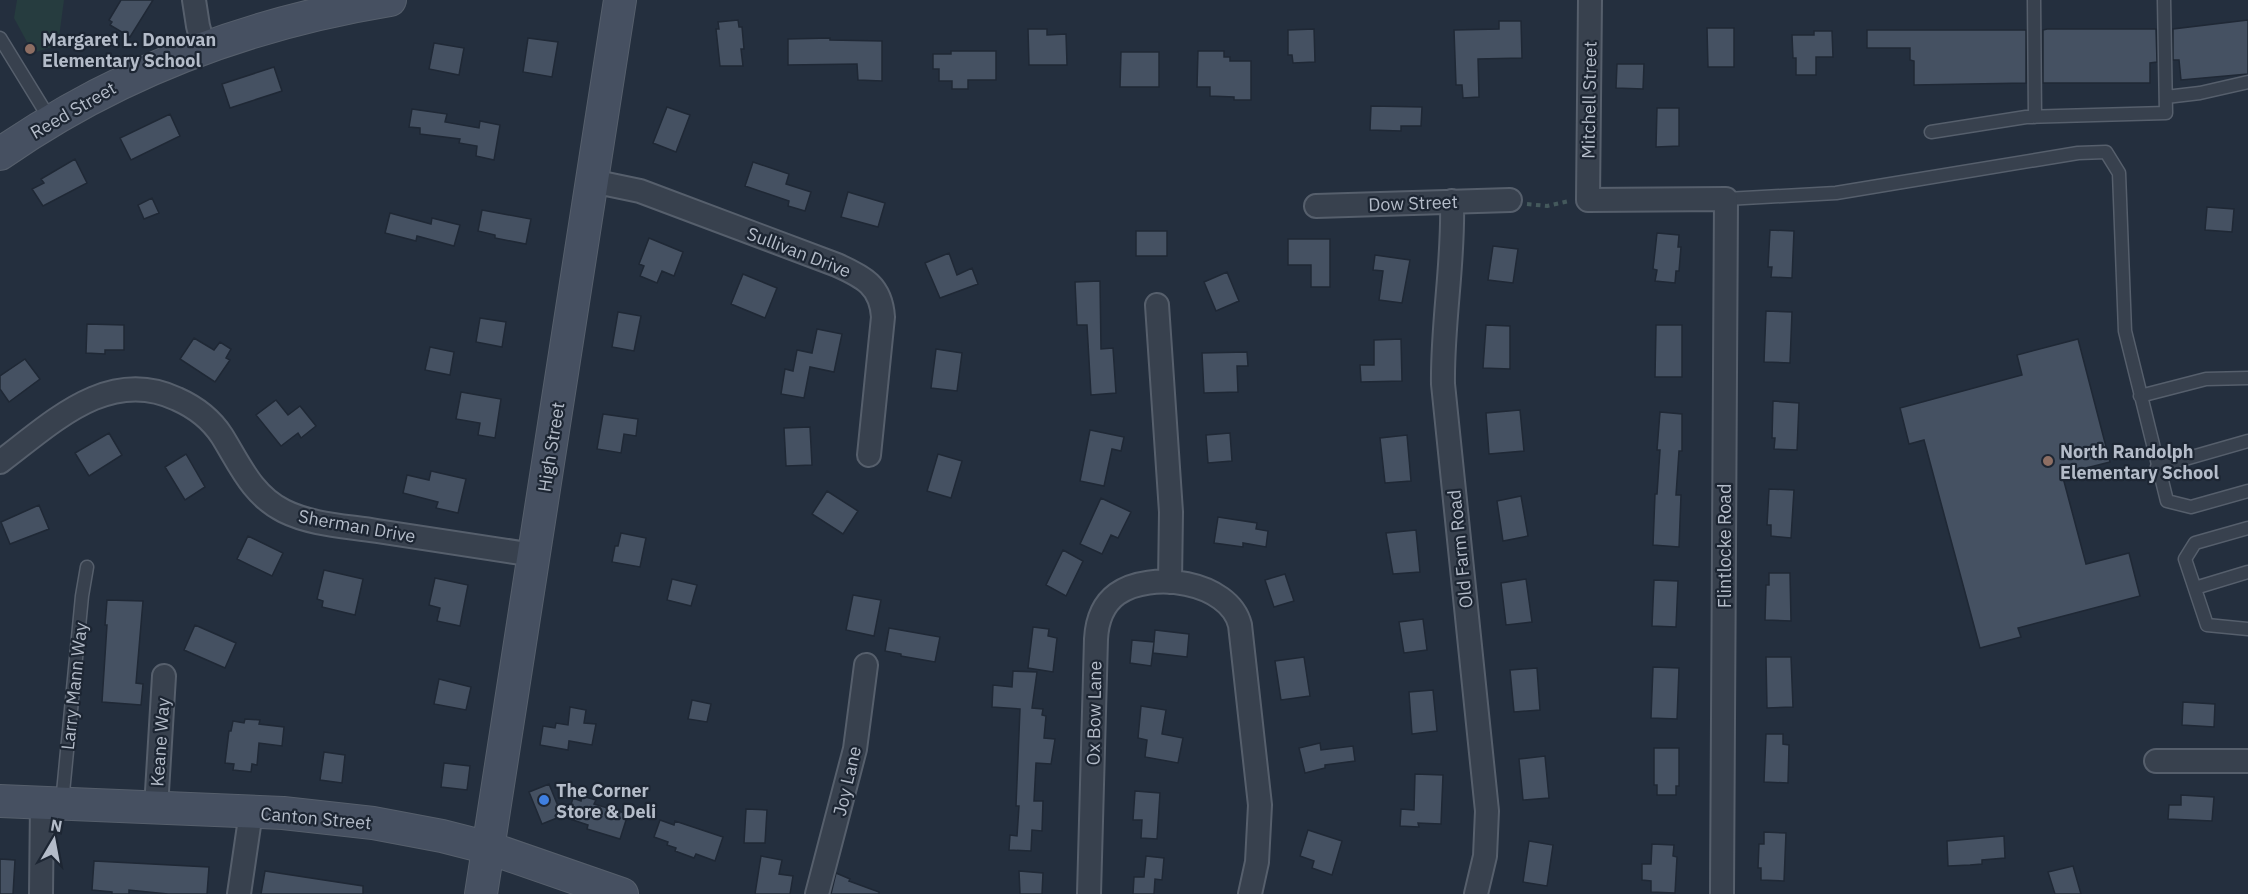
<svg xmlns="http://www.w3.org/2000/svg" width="2248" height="894" font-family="'IBM Plex Sans',sans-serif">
<rect width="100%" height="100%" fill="#242f3e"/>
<path fill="#263c3f" d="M17 0H64L58 45 33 53 14 18Z"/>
<path fill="#455162" stroke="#1f2835" stroke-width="1.5" d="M121 0H153L130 37 110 25 112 22 109 20Z
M738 20 739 27H742L744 49H741L743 66H720L716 29H719L718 22Z
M2248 20V74L2181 80 2179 60H2173V29Z
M1499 21H1521L1522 58 1478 59 1479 97 1463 98 1462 85H1456L1454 30 1499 29Z
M1707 28H1734V67H1708Z
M1028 29H1047V35L1066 34 1067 65H1029Z
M1314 29 1315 62 1293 63 1292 55H1288V30Z
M2047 29H2156L2157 62 2150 63V83H2043V30Z
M1867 30H2026V83L1914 85V61L1910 60V48H1867Z
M1814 31H1832L1833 57H1816V75H1796V58H1793L1792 35H1814Z
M528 38 558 42 552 77 523 72Z
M830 38V40L882 41V81L858 80 857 64 788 65V39Z
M434 43 464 48 459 75 429 69Z
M951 51H996V80H968V89H952V81H939V69H933V54H951Z
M1198 51H1224V57H1230V61H1251V100H1234V97L1210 96V87H1197Z
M1121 52H1159V87H1120Z
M1617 64H1644L1643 89 1616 88Z
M274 67 282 91 230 108 222 84Z
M1371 106 1422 107 1421 126H1401V131L1370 130Z
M667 107 690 115 676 152 653 143Z
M1657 108H1679V146L1656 147Z
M412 109 447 114 445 122 479 128 480 121 500 125 494 160 476 156 477 146 459 143 460 139 420 134V128L409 127Z
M170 114 180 136 131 160 120 138Z
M75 159 87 183 43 206 32 189 44 183 41 179Z
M753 162 789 174 786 184 811 192 805 211 788 206 789 201 745 186Z
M848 192 885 203 878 227 841 217Z
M152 198 159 213 144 219 138 205Z
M2207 207 2234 209 2232 232 2205 230Z
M482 210 531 219 526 244 495 238V235L478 231Z
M390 213 431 224 432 218 460 225 454 246 417 236 416 241 385 233Z
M1770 230 1794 231 1792 278 1771 277 1772 267H1768Z
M1136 231H1167V256H1136Z
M1657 233 1679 235 1678 247H1681L1679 271H1676L1675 283 1655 281 1657 270 1653 269Z
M649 238 683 252 674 276 662 271 657 283 640 276 644 266 639 264Z
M1288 239H1330V287H1311V265H1288Z
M1493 246 1518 249 1513 283 1488 280Z
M949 253 957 275 972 268 978 284 940 298 925 263Z
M1375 255 1410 260 1402 303 1379 300 1383 271 1373 270Z
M1227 272 1239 301 1216 311 1204 282Z
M743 274 777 288 765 318 731 304Z
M1100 281 1101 349 1113 348 1116 393 1091 395 1087 325H1077L1075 282Z
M1766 311 1792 312 1790 363 1764 362Z
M618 312 641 316 634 351 612 347Z
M480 318 506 322 502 347 476 342Z
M87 324 124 325V350H105V354L86 353Z
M1486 325 1510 326V369L1483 368Z
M1656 325H1682V377H1655Z
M817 329 842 334 834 372 810 367 804 398 781 394 785 369 793 371 797 350 812 353Z
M194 338 214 350 220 342 231 349 226 358 230 360 215 382 180 359Z
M1401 339 1402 381 1361 382 1360 365H1374V340Z
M2078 339 2110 462 2062 474 2086 564 2129 553 2140 596 2018 628 2021 637 1980 648 1924 440 1909 444 1900 408 2022 375 2017 355Z
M430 347 454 352 450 375 425 370Z
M936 349 962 353 957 391 931 388Z
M1247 352 1248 366H1237L1238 392 1204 393 1202 353Z
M25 359 40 379 9 402 0 389V376Z
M461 392 501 399 495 438 478 435 480 423 456 419Z
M276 400 288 415 300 406 316 426 301 438 298 433 281 446 256 415Z
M1773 401 1799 403 1797 450 1774 449 1775 438H1772Z
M1520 410 1524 451 1489 454 1486 413Z
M1660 412 1682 414V451H1679L1676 495H1681L1679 547 1653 545 1655 494H1657L1660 450H1657Z
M603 414 638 419 636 436 624 434 621 453 597 449Z
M810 427 812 465 786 466 784 428Z
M1090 430 1124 437 1121 451 1112 449 1104 486 1080 481Z
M109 433 122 455 89 476 75 453Z
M1230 433 1232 461 1208 463 1206 435Z
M1407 435 1411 481 1385 483 1380 438Z
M186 454 205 487 185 500 165 467Z
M938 454 962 461 951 498 927 491Z
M431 471 466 479 458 513 436 508 438 502 403 493 407 475 429 480Z
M1769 489 1794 490 1791 538 1771 536V525H1767Z
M827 491 858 511 843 534 812 514Z
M1521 496 1528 536 1503 541 1497 501Z
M1101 498 1131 512 1118 538 1111 535 1102 554 1080 544Z
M39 505 49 529 10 544 1 522Z
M1218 517 1257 523 1256 529 1268 531 1266 547 1243 543V547L1214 543Z
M1416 530 1420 572 1393 574 1386 533Z
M621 533 646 538 640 567 612 562 615 546H618Z
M248 536 283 553 272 576 237 559Z
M1063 550 1083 561 1066 596 1046 585Z
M324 570 363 579 355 615 322 607 323 601 317 599Z
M1769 573H1790L1791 621 1765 620 1766 585H1769Z
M1285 574 1294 601 1274 607 1265 580Z
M435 578 468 585 460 626 437 621 440 608 429 605Z
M672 579 697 585 691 606 667 600Z
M1526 579 1532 622 1506 625 1501 583Z
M1654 580 1678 581 1676 627 1652 626Z
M853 595 881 600 874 636 846 630Z
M107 600 143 601 136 683 143 684 141 705 102 702 107 625H105Z
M1423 619 1427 650 1404 653 1399 622Z
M195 625 236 643 225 668 184 650Z
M1033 627 1049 629 1048 636 1057 638 1053 672 1028 668Z
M889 628 940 637 935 662 901 656V654L885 651Z
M1155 630 1189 634 1187 657 1153 653Z
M1132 640 1154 642 1151 666 1130 663Z
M1304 657 1310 696 1281 700 1275 661Z
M1766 657H1791L1793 707 1767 708Z
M1653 667 1679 668 1677 719 1651 718Z
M1537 668 1540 710 1514 712 1510 670Z
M1013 671 1037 672 1032 708 1043 709 1042 715 1046 716 1044 738 1055 739 1051 764 1036 763 1034 801H1043L1042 831 1032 830 1031 851 1009 850 1010 835 1017 836 1019 806H1016L1020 709 992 707 993 685 1012 687Z
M439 679 471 687 466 710 434 704Z
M1433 690 1437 731 1412 734 1409 692Z
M692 700 711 704 707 722 688 719Z
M2183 702 2215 704 2214 727 2182 725Z
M1141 706 1166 710 1162 734 1183 738 1178 763 1145 757 1147 740 1138 738Z
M570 707 586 710 584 723 596 724 592 745 569 741 568 750 540 745 543 726 555 728 556 723 568 725Z
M245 719 260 720 259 724 284 727 282 746 259 743 257 765 252 764 251 772 233 770 234 764 225 763 229 731H231L233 721 244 723Z
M1766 734H1783V744L1789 745 1788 783 1764 782Z
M1320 743 1321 750 1353 746 1355 761 1325 765V768L1305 773 1299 748Z
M1654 748H1679V786H1676V795H1657V785H1654Z
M324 752 345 755 342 783 320 780Z
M1545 756 1549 798 1523 800 1519 759Z
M444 763 470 766 467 790 441 787Z
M1415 774 1443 775 1441 824 1418 823 1419 827 1400 826 1401 809 1414 810Z
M549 784 562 816 542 824 529 792Z
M1135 791 1160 793 1157 839 1141 838 1142 820H1133Z
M2181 795 2214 797 2212 821 2168 819 2169 805H2181Z
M582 796 596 800 594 804 628 814 620 839 587 829 588 825 567 818 573 798 581 801Z
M746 809 767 810 765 843H744Z
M660 820 674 825 675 821 723 837 715 861 696 854 694 858 675 851 676 848 667 845 668 842 654 837Z
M1308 830 1342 841 1332 875 1312 868 1314 861 1300 856Z
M1764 832 1786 833 1784 881 1761 880V868H1758L1759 844H1764Z
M2004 836 2005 858 1982 860V864L1970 865 1948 866 1947 841Z
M1529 841 1553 845 1547 886 1523 882Z
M1652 844 1674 845 1673 856 1677 857 1675 893 1651 892V881L1642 880V864H1651Z
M761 856 782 860 779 874 793 876 790 894H755Z
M1146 856 1164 858 1162 880 1155 879 1154 894H1133L1134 877H1144Z
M0 859 15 860 13 894H0Z
M94 861 209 867 207 894H168L129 890V894H112V892L92 890Z
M2073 866 2081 894H2055L2048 872Z
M265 871 363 886V894H261Z
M1019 871 1043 873 1042 894H1020Z
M836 873 850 879 849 881 879 892V894H831Z"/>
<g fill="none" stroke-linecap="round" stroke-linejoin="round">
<g stroke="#565f6c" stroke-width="15">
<path id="lane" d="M2034 0 2035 117
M0 38 51 121
M2166 97 2200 93 2248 82
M1931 132 2026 117 2166 113 2164 0
M1726 199 1836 193 2078 153 2106 152 2119 173 2125 331 2167 501 2191 507 2248 491
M2140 396 2206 379 2248 378
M2157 467 2248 441
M2248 528 2195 543 2185 559 2207 625 2248 629
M2195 588 2248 572
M62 803 82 596 87 567"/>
</g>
<g stroke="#565f6c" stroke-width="26">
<path id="street" d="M194 0 198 26 204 48
M1590 0 1588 200 1726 199 1722 894
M592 181 640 191 837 265C864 277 881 286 883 317L869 455
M1452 201C1454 262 1442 323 1443 384L1487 811 1485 856 1476 894
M1316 206 1510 200
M1157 305 1171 512 1170 582
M0 462C51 424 108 366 177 399 195 407 211 419 222 436 240 465 252 495 284 511 312 525 347 526 377 531 430 539 482 547 534 555
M2156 761H2248
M156 808 164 676
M41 894 42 803
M239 894 251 812
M817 894 855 749 866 665
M1089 894 1096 639C1097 621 1102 605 1117 594 1150 570 1229 581 1240 625L1260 805 1257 862 1250 894"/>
</g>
<g stroke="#565f6c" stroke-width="34">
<path id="secondary" d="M0 154C116 73 250 23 390 0
M0 801 283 813 373 823 442 836 489 848 622 894
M481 894 620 0"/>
</g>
<path stroke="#44595c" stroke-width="4" stroke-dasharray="4.5 4.5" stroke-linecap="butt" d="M1527 204 1547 206 1569 201"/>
<use href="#lane" stroke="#38414e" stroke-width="12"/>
<use href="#street" stroke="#38414e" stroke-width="22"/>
<use href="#secondary" stroke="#465061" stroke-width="32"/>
</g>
<g fill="#8d6e63" stroke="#1d2633" stroke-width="2">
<circle cx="30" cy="49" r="6"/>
<circle cx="2048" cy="461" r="6"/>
</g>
<circle fill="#3f7fe0" stroke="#1d2633" stroke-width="2" cx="544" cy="800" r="6"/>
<g text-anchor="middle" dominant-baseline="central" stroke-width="4.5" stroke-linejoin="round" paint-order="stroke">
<g font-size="18" font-weight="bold" fill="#b4bcc9" stroke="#1d2633" text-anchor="start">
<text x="42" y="39">Margaret L. Donovan<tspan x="42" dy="21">Elementary School</tspan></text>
<text x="2060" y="451">North Randolph<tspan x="2060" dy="21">Elementary School</tspan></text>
<text x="556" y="790">The Corner<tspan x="556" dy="21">Store &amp; Deli</tspan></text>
</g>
<g font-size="18" fill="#b4bcc9" stroke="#1d2633">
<text transform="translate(1589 100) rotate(-89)">Mitchell Street</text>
<text transform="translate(73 110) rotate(-30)">Reed Street</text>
<text transform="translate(1413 203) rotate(-2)">Dow Street</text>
<text transform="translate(799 252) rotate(21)">Sullivan Drive</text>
<text transform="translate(551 447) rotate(-81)">High Street</text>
<text transform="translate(357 526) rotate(10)">Sherman Drive</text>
<text transform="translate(1724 546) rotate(-90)">Flintlocke Road</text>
<text transform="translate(1460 549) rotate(-96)">Old Farm Road</text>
<text transform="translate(74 686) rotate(-84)">Larry Mann Way</text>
<text transform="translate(1094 713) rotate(-89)">Ox Bow Lane</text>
<text transform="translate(160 742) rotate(-86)">Keane Way</text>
<text transform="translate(847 781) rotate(-77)">Joy Lane</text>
<text transform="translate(316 818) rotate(5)">Canton Street</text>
</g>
</g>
<g transform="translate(54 840) rotate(10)" stroke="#1d2633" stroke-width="4.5" paint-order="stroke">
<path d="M0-4.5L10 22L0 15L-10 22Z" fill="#b4bcc9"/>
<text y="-9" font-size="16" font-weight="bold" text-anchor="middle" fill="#b4bcc9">N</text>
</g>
</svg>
